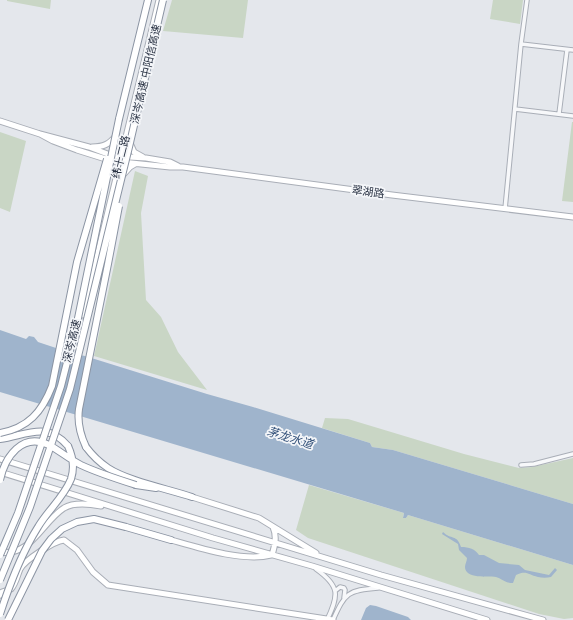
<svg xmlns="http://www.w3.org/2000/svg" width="573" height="620" font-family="'Nunito Sans','Noto Sans SC',sans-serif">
<rect width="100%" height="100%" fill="#e4e7ec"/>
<path fill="#c9d6c5" d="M7 0H51L50 9 7 1Z
M172 0H248L243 38 163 31Z
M493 0H523L520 24 490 19Z
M572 122H573V202L562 201Z
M0 132 26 141 10 212 0 208Z
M135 171 148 176 141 213 146 300 161 317 178 352 207 390 94 356Z
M325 418 348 419 464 454 519 468 532 467 573 458V504L393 450 372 447 370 443 322 428Z
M309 485 404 513 403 517 406 518 408 515 573 565V618L564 619 539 614 308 538 296 530Z"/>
<path fill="#9fb4cc" d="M0 330 26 339 29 336 34 337 38 342 56 348 61 351 66 357 71 356 74 357 80 355 85 356 207 394 253 407 370 443 372 447 393 450 573 504V565L408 515 406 518H403L404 513 0 392Z
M443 532C451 540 457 534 461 547 469 547 475 549 479 555H484L499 563 519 565 525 570 549 575 555 568 557 570 551 577C547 578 542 578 538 577 528 575 527 570 516 575L513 583C504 583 503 579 496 577 488 576 465 579 465 567 465 564 467 561 467 558L459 550 458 544 442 534Z
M370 605 376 606 408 617 411 620H361L366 608Z"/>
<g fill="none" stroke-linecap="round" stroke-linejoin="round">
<g stroke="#a9aeb7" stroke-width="5.5">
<path id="street" d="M521 44 573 50
M515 109 573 116
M559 114 567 50
M505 209 521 44 527 0
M521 465 534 464 573 454
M316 569C340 586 339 595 327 620
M335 591 340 587 344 588 345 590 344 598
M333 620C345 593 348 590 378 588"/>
</g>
<g stroke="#a9aeb7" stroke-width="7">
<path id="secondary" d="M0 121 40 134 89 147 113 156 146 158 170 162 178 166
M40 134 53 141 77 150 112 161 170 167H183L392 195 573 217
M130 143 134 152 143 157
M92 147C104 147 109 144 116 136
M122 176 130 167 135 164
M83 315 159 0
M0 459 381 575 543 620
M0 472 213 538 312 566 487 620
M192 497 259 518 316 553
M171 540C199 548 243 562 271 555
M0 552C31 557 42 522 64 508 74 502 90 504 101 506
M272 555C275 545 277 536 273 527
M0 595 2 592 11 589C16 583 17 576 20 569 25 560 54 541 64 540L77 550 93 572 108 585 333 620"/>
</g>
<g stroke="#8b94a3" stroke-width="8">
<path id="highway" d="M119 119 148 0
M0 439C27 435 47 421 68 446
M86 447C92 455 99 462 108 468 128 481 168 489 192 497
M136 485 156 488
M126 527 171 540"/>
</g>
<use href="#street" stroke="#f7f8fa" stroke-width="3.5"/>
<use href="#secondary" stroke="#fff" stroke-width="5"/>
<use href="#highway" stroke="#fff" stroke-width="6"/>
<g stroke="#8b94a3" stroke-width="8" stroke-linecap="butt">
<path id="highway-bridge" d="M0 433C28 428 42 412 52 386L77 262 107 159
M86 447C80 434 77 423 79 409L108 264 119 206
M0 480C5 457 22 432 49 445 60 451 69 459 81 465 98 473 117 479 136 485
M0 555 18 513 61 386 77 323 119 119
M0 580 30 507 70 389 129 147 163 0
M0 614C10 583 21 554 38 527 48 510 64 497 71 479 75 467 73 457 68 446
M8 620 42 551 51 539 62 529 77 522 94 519 126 527"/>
</g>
<use href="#highway-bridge" stroke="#fff" stroke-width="6"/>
</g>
<g text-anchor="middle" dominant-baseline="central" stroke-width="3.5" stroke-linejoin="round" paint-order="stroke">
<g font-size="11" fill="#2b3445" stroke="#f4f6f9">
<text transform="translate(146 74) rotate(-77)">深岑高速 中阳信高速</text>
<text transform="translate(121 157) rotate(-76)">纬十二路</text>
<text transform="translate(368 192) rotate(8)">翠湖路</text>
<text transform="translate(72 341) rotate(-76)">深岑高速</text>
</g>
<g font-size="12" font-style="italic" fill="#34527a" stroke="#f4f6f9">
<text transform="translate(290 438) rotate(17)">茅龙水道</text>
</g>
</g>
</svg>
